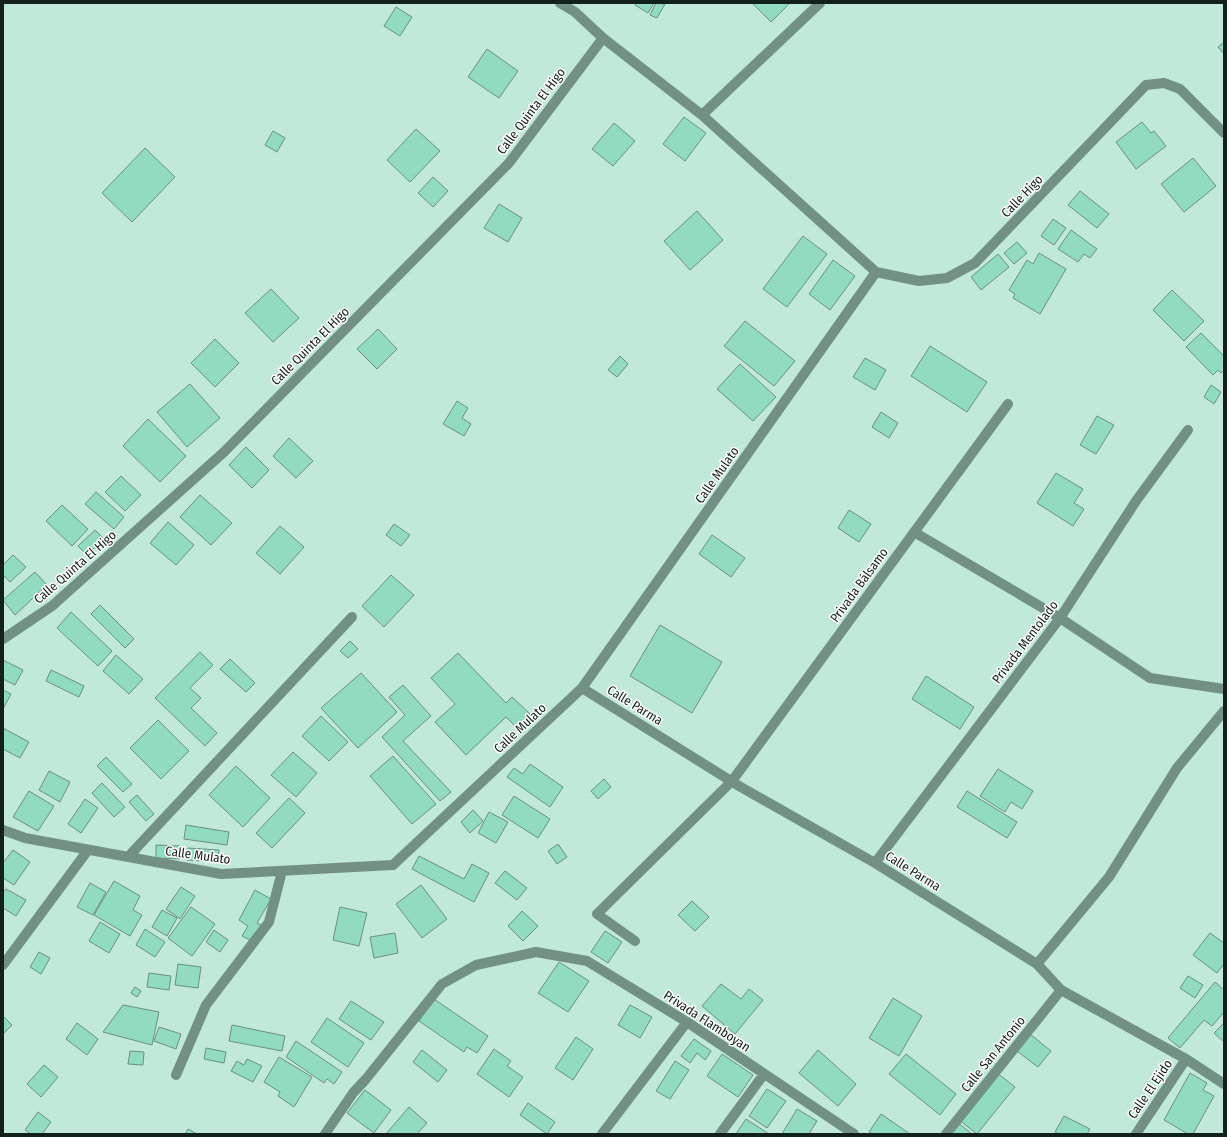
<svg xmlns="http://www.w3.org/2000/svg" width="1227" height="1137" font-family="'Fira Sans Condensed',sans-serif">
<rect width="100%" height="100%" fill="#c1e9d9"/>
<path fill="#91dcc0" stroke="#6a9082" d="M636 3H654L648 13 635 5Z
M656 3 665 4 657 18 650 15Z
M752 3H790L771 22Z
M396 7 412 17 400 36 384 26Z
M1224 42V54L1218 47Z
M487 49 518 71 499 98 468 77Z
M684 117 706 133 685 161 663 144Z
M1142 122 1151 133 1154 131 1166 146 1136 169 1116 142Z
M614 123 635 141 613 166 592 149Z
M416 129 440 151 410 182 387 160Z
M273 131 285 138 277 152 265 145Z
M145 148 175 177 132 222 102 193Z
M1193 158 1216 186 1184 212 1161 184Z
M433 177 448 191 433 207 418 193Z
M1080 191 1109 214 1097 228 1068 205Z
M499 204 522 218 508 242 484 228Z
M697 211 723 240 690 270 664 241Z
M1053 219 1066 228 1054 245 1041 236Z
M1071 230 1097 249 1090 258 1084 254 1078 262 1058 249Z
M803 236 827 254 787 307 763 289Z
M1017 242 1027 253 1014 264 1004 253Z
M1039 253 1066 269 1040 314 1013 298 1015 294 1009 290 1027 260 1033 264Z
M998 254 1009 267 981 290 971 277Z
M833 260 855 276 830 310 809 294Z
M271 289 299 318 273 342 245 313Z
M1172 290 1204 321 1184 341 1153 310Z
M745 321 795 361 774 386 724 346Z
M378 329 397 349 377 369 357 349Z
M1201 333 1224 356V370L1221 373 1218 370 1213 375 1186 347Z
M215 339 239 363 215 387 191 363Z
M930 346 987 382 967 412 911 376Z
M620 356 628 364 617 377 608 370Z
M865 358 886 370 875 390 853 377Z
M740 364 776 397 753 421 717 389Z
M190 384 220 418 187 447 157 412Z
M1211 385 1221 392 1214 404 1204 397Z
M457 401 468 408 462 418 471 424 464 436 443 424Z
M881 412 898 423 889 438 872 427Z
M1097 416 1114 425 1096 454 1080 445Z
M148 419 186 456 160 482 123 446Z
M289 438 313 461 296 478 273 456Z
M246 447 269 470 252 488 229 465Z
M1056 473 1083 489 1074 503 1084 509 1073 526 1037 503Z
M121 476 141 495 125 511 105 492Z
M96 492 124 517 114 529 85 504Z
M200 495 232 523 211 545 180 517Z
M62 505 88 529 72 546 46 521Z
M849 510 871 524 859 542 838 528Z
M168 522 194 545 176 565 150 543Z
M394 524 410 535 401 546 386 535Z
M280 526 304 547 280 574 256 553Z
M95 530 104 539 87 555 78 546Z
M712 535 745 558 731 577 699 554Z
M13 555 26 567 10 582 3 575V565Z
M35 572 47 585 15 615 3 600Z
M391 575 414 595 384 627 362 606Z
M100 605 134 639 125 648 91 614Z
M71 612 112 651 98 666 57 628Z
M660 625 722 662 692 713 630 676Z
M350 641 358 649 348 658 340 651Z
M200 652 213 665 190 688 201 698 191 708 217 733 205 746 155 698Z
M458 653 506 703 512 697 530 714 516 727 506 717 466 755 435 722 455 704 431 678Z
M116 655 143 679 129 694 103 671Z
M230 659 255 683 246 692 220 669Z
M3 660 23 670 15 685 3 679Z
M51 670 84 686 79 697 46 681Z
M361 673 397 712 358 748 321 708Z
M926 676 974 707 960 729 912 699Z
M403 685 431 716 403 741 451 792 440 801 382 737 405 715 389 697Z
M3 690 11 694 3 709Z
M321 716 348 742 329 761 302 736Z
M158 720 189 751 161 779 130 748Z
M3 728 29 742 20 758 3 749Z
M293 752 317 773 296 797 271 775Z
M393 756 436 804 412 824 370 776Z
M106 757 132 784 123 792 97 766Z
M530 764 563 787 550 807 507 777 514 768 523 774Z
M236 766 270 798 243 827 209 795Z
M998 769 1033 791 1022 809 1011 802 1005 812 980 796Z
M49 771 70 782 60 802 39 790Z
M604 779 611 787 598 799 591 791Z
M102 783 125 807 114 817 92 793Z
M29 791 54 806 38 831 13 817Z
M967 791 1017 822 1007 838 957 807Z
M137 795 154 814 146 821 129 802Z
M514 796 550 819 538 838 502 815Z
M289 798 305 813 272 848 256 833Z
M85 799 98 808 81 833 68 824Z
M473 810 483 821 470 833 461 822Z
M489 812 508 822 496 843 478 833Z
M186 825 229 832 227 845 184 839Z
M558 844 567 857 557 864 548 851Z
M156 845 180 846V859L156 858Z
M188 848 219 850 218 862 187 860Z
M13 850 30 862 14 885 3 878V863Z
M419 856 464 879 472 864 489 873 474 902 412 869Z
M505 871 527 888 517 900 495 883Z
M114 881 140 896 133 910 142 915 130 936 94 915Z
M90 883 106 892 93 915 77 907Z
M421 885 447 919 422 938 396 904Z
M181 887 195 896 180 919 166 909Z
M6 889 26 900 16 916 3 908V893Z
M255 890 271 899 257 923 261 925 252 941 242 936 248 926 239 920Z
M692 901 709 917 695 931 678 915Z
M191 907 215 924 192 956 168 938Z
M340 907 367 913 359 946 333 940Z
M162 910 177 918 167 936 152 927Z
M522 911 538 926 523 941 508 926Z
M100 922 120 934 109 953 89 941Z
M145 929 165 942 155 957 136 945Z
M214 930 228 940 220 952 206 942Z
M605 931 622 942 608 963 591 952Z
M395 933 398 953 374 958 370 937Z
M1210 933 1224 943V964L1217 973 1193 955Z
M39 952 50 958 41 974 30 967Z
M559 962 589 981 568 1012 538 993Z
M178 964 201 967 198 988 175 985Z
M149 973 171 976 169 990 147 987Z
M1188 976 1203 985 1195 998 1180 988Z
M1215 982 1224 990V1012L1212 1026 1204 1020 1180 1048 1168 1038Z
M721 984 741 999 749 989 763 1000 735 1034 702 1006Z
M135 987 141 991 137 997 131 993Z
M893 998 922 1016 899 1056 869 1038Z
M434 999 488 1036 477 1053 467 1047 464 1052 419 1021Z
M351 1001 384 1022 371 1040 339 1019Z
M123 1005 159 1012 152 1045 103 1032Z
M630 1005 652 1017 640 1038 618 1025Z
M3 1016 12 1025 3 1034Z
M327 1018 364 1043 348 1067 311 1042Z
M77 1023 98 1039 87 1055 66 1039Z
M1224 1023V1042L1214 1033Z
M232 1025 285 1036 282 1051 229 1041Z
M159 1027 181 1034 176 1049 154 1041Z
M1030 1034 1051 1051 1038 1067 1017 1051Z
M576 1037 593 1049 573 1080 555 1068Z
M694 1039 711 1051 705 1060 697 1053 690 1063 681 1056Z
M296 1041 342 1072 334 1084 327 1079 324 1083 286 1057Z
M206 1048 226 1052 224 1063 204 1059Z
M494 1049 511 1061 507 1066 523 1077 509 1097 477 1074Z
M422 1050 447 1070 438 1082 413 1062Z
M818 1050 856 1084 838 1106 799 1073Z
M130 1051 144 1052 143 1065 128 1064Z
M722 1054 753 1075 738 1097 707 1076Z
M906 1054 956 1094 940 1115 889 1074Z
M279 1057 312 1077 294 1107 278 1096 280 1092 264 1082Z
M247 1059 262 1066 253 1082 231 1071 237 1061 244 1065Z
M675 1061 689 1070 670 1099 656 1091Z
M44 1065 58 1077 41 1097 27 1084Z
M996 1072 1015 1087 977 1134 958 1119Z
M1190 1073 1207 1083 1203 1090 1214 1096 1193 1134H1188L1164 1120Z
M767 1089 786 1101 767 1128 749 1116Z
M365 1090 391 1110 374 1133 347 1113Z
M528 1103 555 1122 547 1134 520 1115Z
M409 1107 427 1123 417 1134H386Z
M797 1109 817 1121 809 1134H782Z
M38 1112 51 1122 42 1134H31L25 1130Z
M881 1114 910 1134H873L869 1132Z
M1064 1116 1090 1129 1087 1134H1060L1055 1132Z
M746 1119 769 1134H736Z
M957 1122 972 1134H947Z
M188 1129 197 1134H185Z"/>
<g fill="none" stroke-linecap="round" stroke-linejoin="round">
<path stroke="#729084" stroke-width="10" d="M560 3 575 12 603 38 702 115 876 272
M702 115 820 3
M876 272 919 281 947 278 975 263 1146 85 1164 83 1180 89 1224 133
M914 532 1060 618 1150 678 1224 689
M3 639 52 606 224 452 509 163 603 38
M582 688 739 786 875 863 1037 964 1061 990 1186 1059 1224 1084
M3 830 25 838 221 874 393 865 582 688 876 272
M128 857 352 617
M875 863 1060 618 1136 501 1188 430
M635 941 597 914 732 781 1008 404
M1037 964 1109 877 1177 768 1224 711
M3 965 88 850
M176 1075 206 1005 269 922 282 871
M325 1134 353 1093 366 1079 442 984 476 965 536 952 587 961 687 1022 854 1134
M602 1134 687 1022
M720 1134 764 1074
M946 1134 1061 990
M1136 1134 1186 1059"/>
</g>
<g text-anchor="middle" dominant-baseline="central" stroke-width="3" stroke-linejoin="round" paint-order="stroke">
<g font-size="13" fill="#12211b" stroke="#fff">
<text transform="translate(531 111) rotate(-53)">Calle Quinta El Higo</text>
<text transform="translate(1022 196) rotate(-46)">Calle Higo</text>
<text transform="translate(310 346) rotate(-45)">Calle Quinta El Higo</text>
<text transform="translate(717 475) rotate(-55)">Calle Mulato</text>
<text transform="translate(75 567) rotate(-41)">Calle Quinta El Higo</text>
<text transform="translate(859 585) rotate(-54)">Privada Bálsamo</text>
<text transform="translate(1025 642) rotate(-53)">Privada Mentolado</text>
<text transform="translate(635 705) rotate(32)">Calle Parma</text>
<text transform="translate(520 728) rotate(-43)">Calle Mulato</text>
<text transform="translate(198 855) rotate(8)">Calle Mulato</text>
<text transform="translate(913 871) rotate(32)">Calle Parma</text>
<text transform="translate(707 1021) rotate(33)">Privada Flamboyan</text>
<text transform="translate(993 1054) rotate(-51)">Calle San Antonio</text>
<text transform="translate(1150 1089) rotate(-56)">Calle El Ejido</text>
</g>
</g>
<rect width="1227" height="1137" fill="none" stroke="#12211b" stroke-width="8"/>
</svg>
